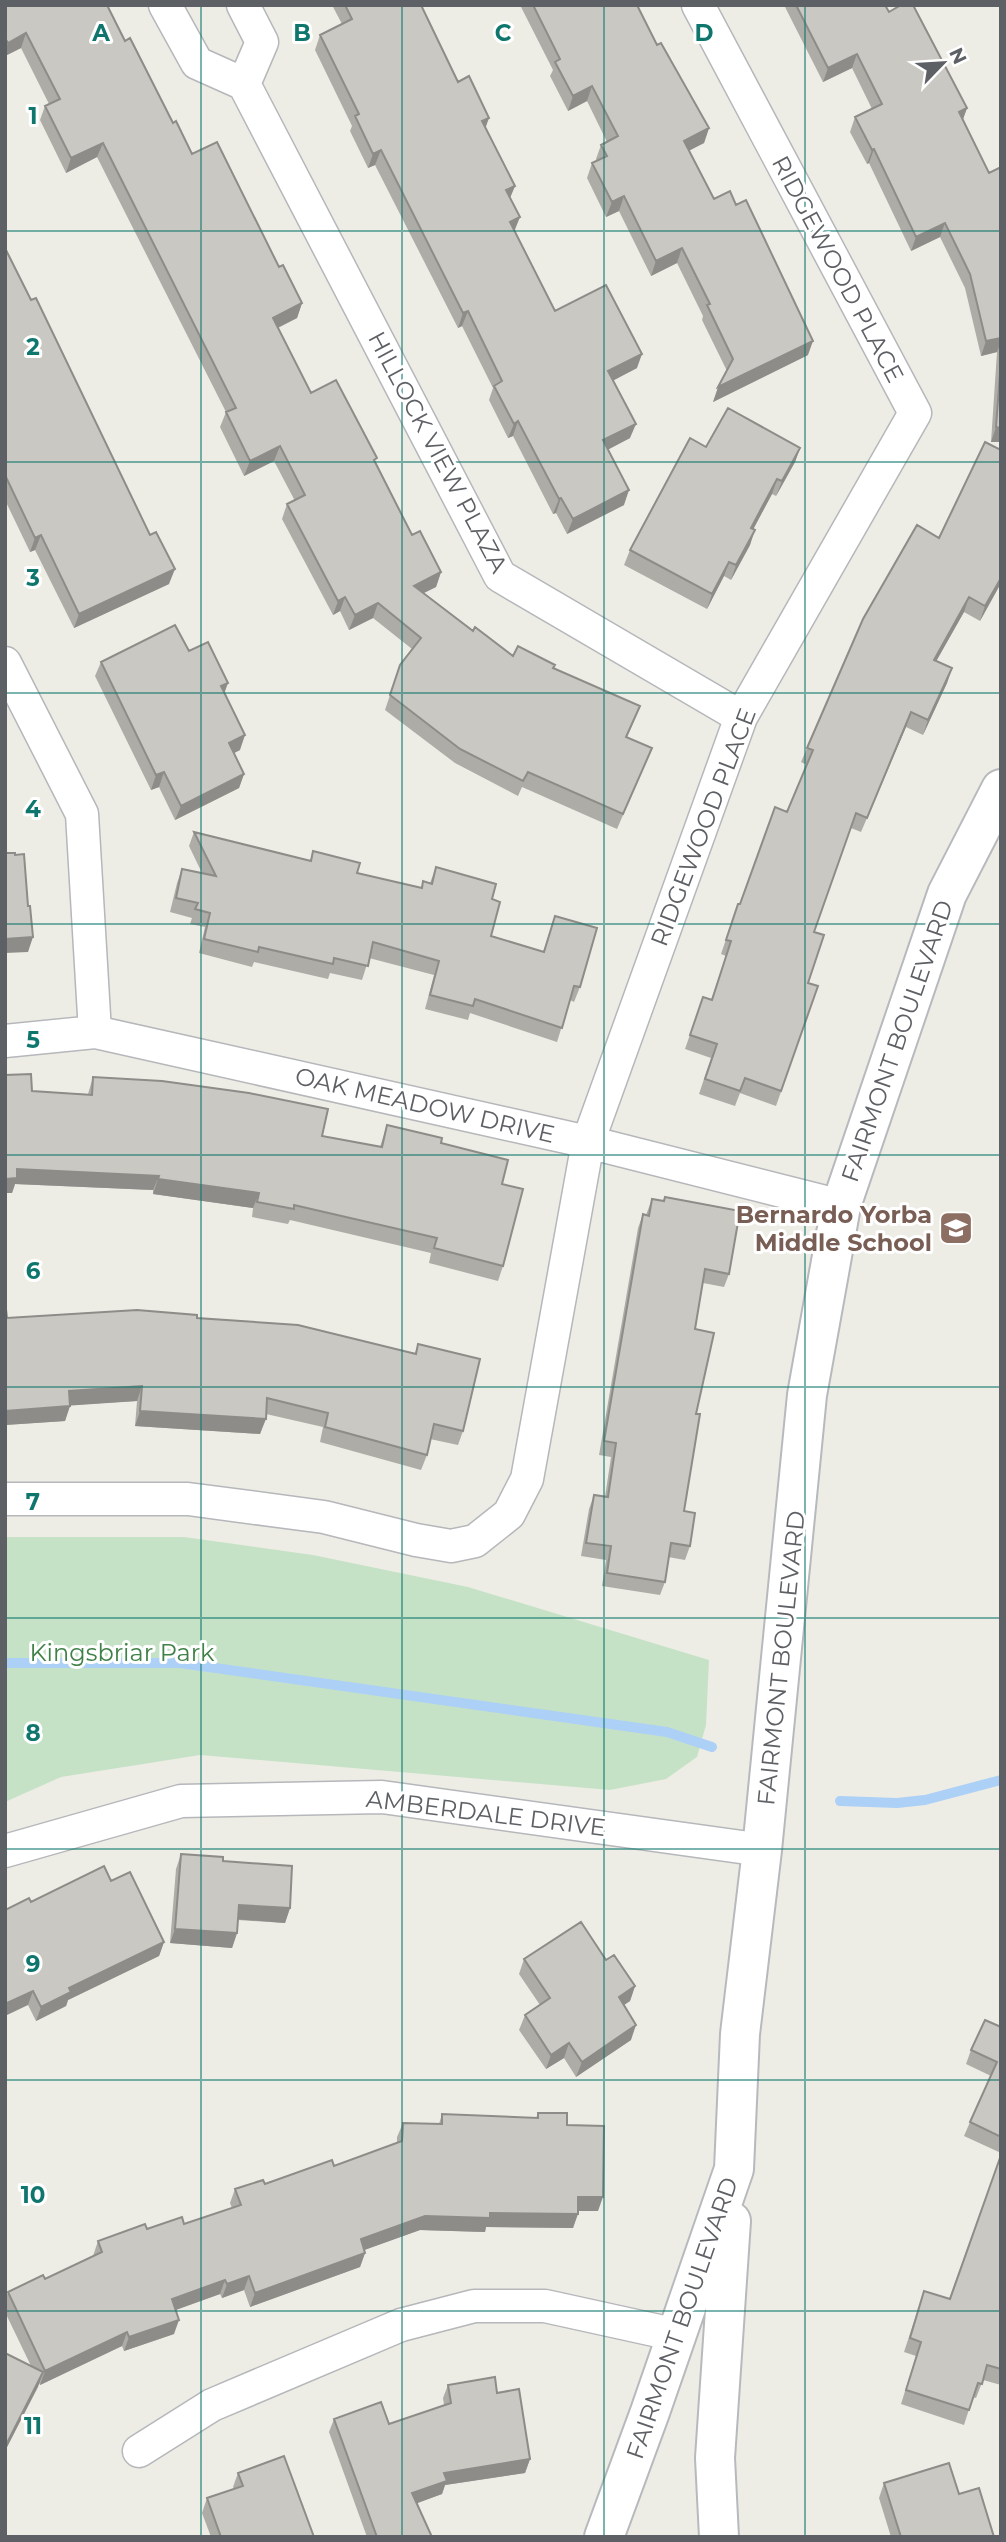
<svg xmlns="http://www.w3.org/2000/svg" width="1006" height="2542" font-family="Montserrat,sans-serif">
<rect width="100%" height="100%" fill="#eeede5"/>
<path fill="#c5e2c7" d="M5 1537H184L313 1555 468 1587 709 1660 706 1725 697 1757 666 1779 610 1790 200 1755 61 1777 5 1802Z"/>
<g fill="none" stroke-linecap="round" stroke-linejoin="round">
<path stroke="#add0f6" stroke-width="10" d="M5 1663H180L667 1732 712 1747
M840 1801 897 1803 925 1800 1001 1780"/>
<g stroke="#b5b7bb" stroke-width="35">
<path id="minor" d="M165 5 197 63 244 84 500 576 741 717
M243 5 262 42 244 84
M5 663 82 814 95 1032
M5 1041 95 1032 588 1142 841 1206
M5 1499H188L324 1517 416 1540 451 1546 475 1541 509 1514 527 1479 588 1142 741 717 915 413 698 5
M5 1851 181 1801 382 1797 762 1850
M139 2451 212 2405 401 2325 474 2306H545L677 2335"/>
</g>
<g stroke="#b7b9bd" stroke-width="42">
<path id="secondary" d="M604 2537 650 2412 734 2169 740 2034 762 1850 807 1395 841 1206 947 894 1001 789
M719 2537 715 2458 731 2221"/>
</g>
<use href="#minor" stroke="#fff" stroke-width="32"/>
<use href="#secondary" stroke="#fff" stroke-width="38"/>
</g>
<path fill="#adaca7" d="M5 5 125 41 192 154 279 267 302 303 297 318 278 328 311 393 376 463 412 535 441 572 436 587 424 593 473 631 513 656 554 669 634 721 627 737 646 762 617 829 522 787 518 796 455 763 385 710 400 665 412 649 373 618 349 630 340 611 333 615 282 519 287 504 295 501 274 461 244 476 220 427 226 412 97 157 66 173 40 120 45 106 49 104 21 48 5 56Z
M332 5H421L458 82 486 128 515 186 510 198 514 231 555 311 637 368 613 380 630 438 608 449 624 505 567 534 556 513 553 514 513 436 508 438 489 400 493 388 462 326 458 328 375 165 368 168 350 131 352 126 315 50 320 35 342 24Z
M520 5H637L657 45 709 128 704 143 689 150 714 199 808 355 713 402 727 371 702 320 703 316 677 263 651 276 619 211 606 217 587 178 592 163 597 161 596 159 601 145 607 142 587 101 568 111 550 76 553 70Z
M784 5H885L889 12 967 108 963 119 989 173 1001 171V442H991L997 352 981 356 965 288 940 237 911 251 869 163 867 164 850 132 855 117 872 109 852 68 823 82Z
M5 248 169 584 74 628 35 550 30 552 5 500Z
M706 447 800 448 795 462 776 496 772 494 753 529 750 545 731 580 724 576 707 609 624 565 630 550Z
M1001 450V583L980 621 964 612 936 661 952 668 947 683 923 735 906 727 861 832 851 828 814 932 808 983 818 986 776 1106 740 1093 735 1106 699 1094 711 1058 685 1049 703 997 711 1000 726 956 721 954 738 904H740L787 812 807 765 801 762 807 748 939 538Z
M189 651 224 694 240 750 234 753 244 774 239 788 175 820 159 787 151 790 95 676 101 662Z
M194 832 310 861 313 851 357 873 421 888 423 881 430 883 436 867 492 899 491 936 543 952 555 916 580 987 574 1002 570 1000 557 1042 470 1013 468 1020 425 1009 434 975 369 958 362 980 330 973 328 979 254 962 252 967 199 953 205 927 190 924 192 918 170 912 177 883 182 869 202 873 189 846Z
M5 1075 32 1091 88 1094 93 1077 322 1136 380 1147 387 1125 441 1143 502 1184 503 1266 498 1281 429 1263 431 1253 290 1220 288 1224 252 1217 253 1208 153 1194V1190L15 1184 12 1193H5Z
M665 1197 729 1274 724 1287 703 1283 695 1329 696 1414 684 1511 690 1546 685 1560 668 1557 665 1582 660 1595 602 1586 606 1560 581 1556 589 1509 594 1495 605 1497 611 1457 599 1455 638 1228 643 1214 646 1215 652 1199 664 1201Z
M5 1309 7 1318H197L415 1353 418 1344 463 1431 458 1445 430 1439 427 1455 421 1470 320 1442 323 1427 266 1414 260 1434 135 1426 137 1401 70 1405 65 1421 5 1425Z
M181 1854 223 1861 290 1908 285 1923 238 1920 237 1933 232 1948 170 1943 176 1869Z
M111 1881 164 1942 159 1956 68 2000 66 2006 36 2021 28 2005 31 1902Z
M524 1959 606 1960 635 1986 630 2001 624 2005 631 2040 576 2077 564 2058 546 2069 519 2030 525 2015 540 2005 519 1974Z
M1001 2027V2153L964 2136 970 2122 991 2076 966 2064 971 2050Z
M538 2113 567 2125 598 2211H578L573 2228 486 2227 485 2232 420 2230 364 2250 365 2253 360 2267 250 2307 244 2290 222 2298 220 2294 176 2310 174 2334 124 2351 122 2346 40 2385 39 2383 5 2451V2353L31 2366 5 2312V2300L8 2292 45 2279 93 2256 98 2241 147 2229 184 2224 232 2208 230 2203 235 2189 265 2184 334 2166 397 2143V2137L403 2123 439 2124 442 2114 536 2118Z
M1001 2155V2385L983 2380 976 2398 973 2397 964 2425 901 2404 916 2356 904 2352 924 2291 949 2299Z
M448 2385 497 2393 530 2459 525 2473 445 2485 442 2494 416 2503 432 2537H367L329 2432 334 2419 389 2424 444 2405 443 2398Z
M238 2473 314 2537H211L202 2513 207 2498 234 2489 233 2487Z
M884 2483 959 2494 994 2537H891L879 2498Z"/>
<path fill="#8d8c88" d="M26 33 21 48 5 56V49L8 43Z
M857 54 852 68 823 82 828 68Z
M592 86 587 101 568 111 573 96Z
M967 108 962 122 959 112Z
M489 118 484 132 482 121Z
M709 128 704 143 679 156 684 141Z
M103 143 97 157 66 173 71 158Z
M874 149 869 163 867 164 872 150Z
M381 150 375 165 368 168 373 154Z
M515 186 509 200 506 190Z
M624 196 619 211 606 217 612 202Z
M520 217 514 232 510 222Z
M945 223 940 237 911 251 916 237Z
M682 248 677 263 651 276 656 261Z
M302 303 297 318 267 333 273 318Z
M468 311 462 326 458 328 463 313Z
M1001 338V342L997 352 981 356 986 341Z
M813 341 808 355 713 402 718 387Z
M642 354 637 368 603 386 608 371Z
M518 421 513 436 508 438 514 424Z
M636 424 630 438 598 455 603 440Z
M996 427 1001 428V442H991Z
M280 446 274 461 244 476 250 461Z
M800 448 795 462 776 496 782 481Z
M777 479 772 494 746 543 751 528Z
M629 490 624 505 567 534 573 519Z
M561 498 556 513 553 514 559 499Z
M755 530 750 545 731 580 736 565Z
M41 535 35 550 30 552 35 538Z
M729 562 724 576 707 609 712 594Z
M175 569 169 584 74 628 79 614Z
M441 572 436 587 409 600 414 586Z
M1001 578V583L980 621 985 606Z
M345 597 340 611 333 615 338 601Z
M969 597 964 612 929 674 934 660Z
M378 603 373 618 349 630 355 615Z
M952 668 947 683 923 735 928 720Z
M228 683 223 697 221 686Z
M911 712 906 727 861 832 867 818Z
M245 735 240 750 224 758 229 743Z
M164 772 159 787 151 790 156 775Z
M244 774 239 788 175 820 181 806Z
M33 937 28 952 5 953V939Z
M17 1169 159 1176 153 1190 15 1184 12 1193H5V1179Z
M158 1179 259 1193 253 1208 153 1194Z
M142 1386 137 1401 64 1406 69 1391Z
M70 1406 65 1421 5 1425V1411Z
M140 1411 266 1419 260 1434 135 1426Z
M239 1905 290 1908 285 1923 233 1919Z
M175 1929 237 1933 232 1948 170 1943Z
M164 1942 159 1956 68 2000 66 2006 36 2021 41 2007 69 1988Z
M635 1986 630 2001 613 2012 619 1997Z
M33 1991 28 2005 5 2016V2004Z
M636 2025 631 2040 576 2077 582 2062Z
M569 2043 564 2058 546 2069 551 2055Z
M578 2197H603L598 2211H573Z
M490 2213 578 2214 573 2228 486 2227 485 2232 420 2230 356 2253 361 2239 425 2216Z
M365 2253 360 2267 250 2307 255 2293Z
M249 2276 244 2290 222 2298 227 2284Z
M225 2280 220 2294 167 2313 172 2299Z
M179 2320 174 2334 124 2351 129 2337Z
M127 2332 122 2346 40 2385 45 2371Z
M43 2372 38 2387 5 2451V2447Z
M530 2459 525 2473 445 2485 442 2494 407 2507 412 2493 444 2473Z"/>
<path fill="#c9c8c2" stroke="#8d8c88" stroke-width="2" d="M5 5H107L125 41 130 38 173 123 176 121 192 154 217 142 279 267 283 265 302 303 273 318 311 393 336 380 377 458 374 460 412 535 420 531 441 572 414 586 473 631 475 627 513 656 518 646 555 665 553 668 640 706 626 737 652 748 623 814 528 772 523 781 460 749 390 695 400 665 421 638 378 603 355 615 345 597 338 601 287 504 305 495 280 446 250 461 226 412 236 408 103 143 71 158 45 106 60 99 26 33 8 43 5 38Z
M345 5H421L458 82 469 76 489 118 482 121 515 186 506 190 520 217 510 222 555 311 606 285 642 354 608 371 636 424 603 440 629 490 573 519 561 498 559 499 518 421 514 424 494 386 502 381 468 311 463 313 381 150 373 154 355 116 359 114 320 35 352 19Z
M533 5H637L657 45 661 43 709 128 684 141 714 199 730 191 736 205 746 200 813 341 718 387 733 359 707 305 710 304 682 248 656 261 624 196 612 202 592 163 607 156 601 145 618 136 592 86 573 96 555 62 560 59Z
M796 5H885L889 12 901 5H913L967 108 959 112 989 173 999 168 1001 171V338L986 341 970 274 945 223 916 237 874 149 872 150 855 117 882 104 857 54 828 68Z
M5 248 31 300 36 298 150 535 156 532 175 569 79 614 41 535 35 538 5 475Z
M1001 361V428L996 427Z
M728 408 800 448 782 481 777 479 751 528 755 530 736 565 729 562 712 594 630 550 690 438 706 447Z
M985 442 1001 450V578L985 606 969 597 934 660 952 668 928 720 911 712 867 818 856 813 814 932 824 935 808 983 818 986 781 1091 745 1078 740 1091 705 1079 717 1044 690 1035 703 997 712 1000 731 941 726 940 738 904H740L775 807 787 812 813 750 807 748 863 619 917 525 939 538Z
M175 625 189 651 208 642 228 683 221 686 245 735 229 743 244 774 181 806 164 772 156 775 101 662Z
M194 832 311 861 313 851 360 863 357 873 422 888 423 881 432 884 436 867 496 884 492 899 500 902 491 936 544 952 555 916 597 928 580 987 574 986 562 1028 475 999 473 1006 430 995 439 961 373 942 368 966 334 958 333 964 259 947 258 952 204 939 210 913 195 909 198 903 176 898 182 869 216 876Z
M5 853H15V855L24 854 28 906H30L33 937 5 939Z
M31 1074 32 1091 92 1095 93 1077 162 1081 249 1093 328 1109 322 1136 382 1147 387 1125 442 1138 441 1143 508 1160 502 1184 523 1189 503 1266 434 1248 437 1238 294 1205V1209L257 1202 259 1193 158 1179 159 1176 17 1169V1178L5 1179V1075Z
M665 1197 740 1211 729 1274 705 1269 695 1329 714 1333 696 1414H700L684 1511 695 1513 690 1546 671 1543 665 1582 607 1573 611 1546 586 1543 594 1495 608 1497 616 1443 604 1441 643 1214 649 1216 652 1199 664 1201Z
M5 1309H6L7 1318 137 1310 197 1315V1318L298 1325 416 1354 418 1344 480 1359 463 1431 434 1424 427 1455 325 1427 328 1413 267 1398 266 1419 140 1411 142 1386 69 1391 70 1406 5 1411Z
M181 1854 223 1857V1861L292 1866 290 1908 239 1905 237 1933 175 1929Z
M104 1866 111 1881 130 1872 164 1942 69 1988 71 1992 41 2007 33 1991 5 2004V1910L29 1898 31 1902Z
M581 1922 606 1960 614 1955 635 1986 619 1997 636 2025 582 2062 569 2043 551 2055 525 2015 550 1998 524 1959Z
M985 2020 1001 2027V2137L970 2122 997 2062 971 2050Z
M538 2113H567V2125L604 2126 603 2197H578V2214L490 2213V2218L425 2216 361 2239 365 2253 255 2293 249 2276 227 2284 225 2280 172 2299 179 2320 129 2337 127 2332 45 2371 8 2292 43 2275 45 2279 102 2252 98 2241 145 2224 147 2229 182 2217 184 2224 241 2205 235 2189 263 2180 265 2184 332 2160 334 2166 402 2141 403 2123 442 2124V2114L538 2118Z
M1001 2155V2369L987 2365 982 2384 978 2383 969 2410 906 2390 921 2342 910 2338 924 2291 950 2299Z
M5 2353 43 2372 5 2447Z
M495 2377 497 2393 519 2389 530 2459 444 2473 447 2481 412 2493 432 2537H377L334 2419 381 2402 389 2424 451 2403 448 2385Z
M284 2456 314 2537H221L207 2498 243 2486 238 2473Z
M949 2463 959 2494 979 2488 994 2537H901L884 2483Z"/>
<path fill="none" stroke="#0f766e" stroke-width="2" stroke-opacity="0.55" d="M201 5V2537M402 5V2537M604 5V2537M805 5V2537M5 231H1001M5 462H1001M5 693H1001M5 924H1001M5 1155H1001M5 1387H1001M5 1618H1001M5 1849H1001M5 2080H1001M5 2311H1001"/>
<defs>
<g id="school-square" transform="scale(1.75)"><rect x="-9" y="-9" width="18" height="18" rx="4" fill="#8d6e63" stroke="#fff"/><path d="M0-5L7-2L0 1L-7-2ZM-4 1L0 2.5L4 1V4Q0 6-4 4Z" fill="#fff"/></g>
</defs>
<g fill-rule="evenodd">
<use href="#school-square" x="956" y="1228"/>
</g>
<g text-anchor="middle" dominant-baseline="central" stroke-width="6" stroke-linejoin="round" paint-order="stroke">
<g font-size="24" fill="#5d6064" stroke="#fff">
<text transform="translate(838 269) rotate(62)">RIDGEWOOD PLACE</text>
<text transform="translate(438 452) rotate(62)">HILLOCK VIEW PLAZA</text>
<text transform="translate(703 827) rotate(-69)">RIDGEWOOD PLACE</text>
<text transform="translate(897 1041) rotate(-71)">FAIRMONT BOULEVARD</text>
<text transform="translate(425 1105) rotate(13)">OAK MEADOW DRIVE</text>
<text transform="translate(781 1658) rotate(-84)">FAIRMONT BOULEVARD</text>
<text transform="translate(486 1813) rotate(7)">AMBERDALE DRIVE</text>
<text transform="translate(682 2318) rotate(-71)">FAIRMONT BOULEVARD</text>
</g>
<g font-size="24" font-weight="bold" fill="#785e54" stroke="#fff" text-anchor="end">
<text x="932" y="1214">Bernardo Yorba<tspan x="932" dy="28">Middle School</tspan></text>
</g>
<g font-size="24" fill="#3f8147" stroke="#fff">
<text x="122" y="1652">Kingsbriar Park</text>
</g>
</g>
<g font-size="23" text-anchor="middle" font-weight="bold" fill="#0f766e" stroke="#fff" stroke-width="6" stroke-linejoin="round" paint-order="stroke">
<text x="101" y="41">A</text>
<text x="302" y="41">B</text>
<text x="503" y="41">C</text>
<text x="704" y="41">D</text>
<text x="33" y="124">1</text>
<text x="33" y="355">2</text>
<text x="33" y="586">3</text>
<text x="33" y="817">4</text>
<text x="33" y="1048">5</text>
<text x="33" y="1279">6</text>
<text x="33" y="1510">7</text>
<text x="33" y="1741">8</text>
<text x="33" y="1972">9</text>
<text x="33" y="2203">10</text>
<text x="33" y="2434">11</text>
</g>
<rect width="1006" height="2542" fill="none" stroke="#5d6064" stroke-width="14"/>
<g transform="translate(943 63) rotate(65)" stroke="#ffffff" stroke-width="5" paint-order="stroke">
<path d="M0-5L12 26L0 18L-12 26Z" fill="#5d6064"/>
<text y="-10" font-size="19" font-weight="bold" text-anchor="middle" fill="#5d6064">N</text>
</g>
</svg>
